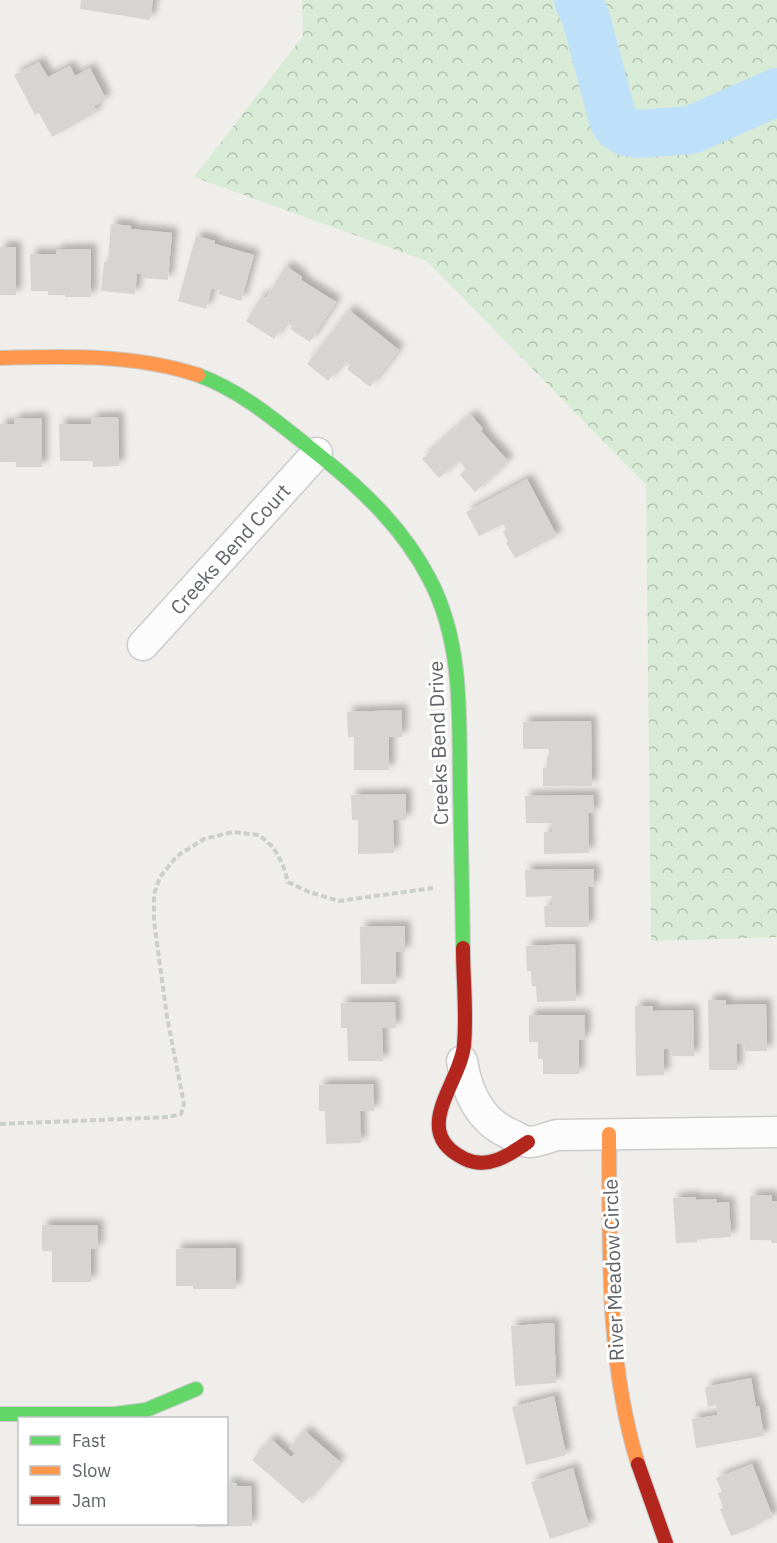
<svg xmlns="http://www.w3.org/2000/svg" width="777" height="1543" font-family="'IBM Plex Sans',sans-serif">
<defs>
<pattern id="forest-crowns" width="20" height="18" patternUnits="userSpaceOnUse" patternTransform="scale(1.5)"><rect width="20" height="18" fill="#d8ebd6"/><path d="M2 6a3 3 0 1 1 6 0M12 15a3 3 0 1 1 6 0" fill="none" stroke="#b2c2b1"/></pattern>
<filter id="shadow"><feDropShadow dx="5.5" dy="-5.5" stdDeviation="3" flood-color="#0004"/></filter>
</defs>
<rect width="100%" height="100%" fill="#efeeea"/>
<path fill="url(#forest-crowns)" d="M302 0H777V937L651 941 646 485 427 261 194 177 303 36Z"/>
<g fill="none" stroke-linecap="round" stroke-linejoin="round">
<path stroke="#bfe0f9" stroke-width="48" d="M578 0 586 18 613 120 618 127 626 132 638 134 691 130 777 92"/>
</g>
<path fill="#d6d5d3" filter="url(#shadow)" d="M81 0H153L150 20 80 9Z
M39 62 48 77 70 66 75 76 90 68 106 99 94 106 97 112 52 137 39 113 35 115 14 75Z
M111 224 131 226V229L172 233 168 280 144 278V274L137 273 135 294 101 291 104 262H108Z
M196 236 215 241V244L254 255 241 301 218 294 220 290 212 288 206 309 178 301Z
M0 247H16V295H0Z
M91 249V297H65V295H48V291H31L30 254H56V250Z
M286 266 302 277 301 280 336 302 310 342 290 329 292 326 286 322 274 339 246 321 262 296 266 298Z
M349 310 399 350 370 387 347 369 350 365 344 361 328 381 307 364Z
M471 415 483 429 481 431 508 461 475 492 460 475 466 469 459 461 439 478 422 459Z
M118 417 119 466 93 467V461H60L59 424H91V418Z
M42 418V467H16V462H0V424H14V419Z
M527 479 557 536 515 558 506 543 508 542 503 531 506 530 503 524 479 536 466 512Z
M402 710V737H389V770H354V737H348L347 712Z
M591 721 592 786H543V768H547V756H549V749H523V722Z
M406 794V820H393L394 853 358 854V820H352L351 795Z
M593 795 594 813H588L589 853 544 854V832H552V823H526L525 796Z
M594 869V886L588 887 589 927H545L544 906 552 905V896L526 897 525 870Z
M405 926V952H396V984H361L360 927Z
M575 944 576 1001 537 1002 536 986H532L531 971H527L526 946Z
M708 1000H726V1005L766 1004 767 1051H745L744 1044H737V1070H709Z
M395 1002 396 1028H382L383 1061H348L347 1028H341V1003Z
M635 1006H653V1011L693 1010 694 1056H672L671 1049H664V1075L636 1076Z
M529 1015H585V1039L579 1040V1074H543V1059H538V1042H529Z
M373 1084 374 1111H360L361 1143 326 1144 325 1111H319V1085Z
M772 1195V1201H777V1243H771V1240H750V1196Z
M696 1197V1200L716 1199 717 1203 729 1202 731 1237 697 1239V1242L676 1243 673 1198Z
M42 1225H98V1249H91V1282H52V1251H42Z
M236 1248V1289H193V1286H176V1249Z
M554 1323 556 1383 515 1386 511 1326Z
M751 1378 756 1407 759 1406 764 1436 696 1448 692 1419 718 1415 716 1405 708 1407 705 1387Z
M554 1396 566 1455 526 1465 512 1407Z
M305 1431 340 1462 303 1504 252 1460 271 1439 291 1457 295 1453 289 1448Z
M752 1464 773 1517 756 1524 757 1526 731 1536 720 1509 723 1508 718 1493 722 1492 716 1478Z
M573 1468 589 1526 550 1539 531 1482Z
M226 1483H237V1486H251L252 1526 196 1527V1524H226Z"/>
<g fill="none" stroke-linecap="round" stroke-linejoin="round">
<g stroke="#cbcccc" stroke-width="33">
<path id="street" d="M143 645 317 453
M462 1061C467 1093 480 1122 512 1135 517 1137 524 1142 529 1142 538 1142 549 1137 557 1135L777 1132"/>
</g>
<g stroke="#cacacb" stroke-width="16">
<path id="fast" d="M198 375C244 392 281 425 319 455 363 490 404 529 430 580 463 643 459 716 460 784 461 839 462 893 463 948
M0 1414H115L146 1410 196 1389"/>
</g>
<g stroke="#cacacb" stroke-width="16">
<path id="slow" d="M0 358C66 356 134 354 198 375
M609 1134C610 1245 605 1357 638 1464"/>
</g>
<g stroke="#cacacb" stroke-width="16">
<path id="jam" d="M463 948C463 980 467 1013 464 1045 461 1083 408 1132 465 1159 488 1170 509 1155 528 1142
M638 1464 666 1543"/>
</g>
<path stroke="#cacfcc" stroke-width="4" stroke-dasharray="6 3" stroke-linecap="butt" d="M0 1124 168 1117 181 1114 184 1104 167 1017 154 921V894L160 877 177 856 204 839 233 832 259 835 273 847 283 865 288 882 309 892 339 901 433 888"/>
<use href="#street" stroke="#fdfcfc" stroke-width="30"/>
<use href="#fast" stroke="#63d668" stroke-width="14"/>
<use href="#slow" stroke="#ff974d" stroke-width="14"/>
<use href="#jam" stroke="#b3261e" stroke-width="14"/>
</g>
<g text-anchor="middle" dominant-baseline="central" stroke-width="6" stroke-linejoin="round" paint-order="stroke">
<g font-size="20" fill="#5f6368" stroke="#fff">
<text transform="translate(230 549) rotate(-48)">Creeks Bend Court</text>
<text transform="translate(438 743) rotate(-92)">Creeks Bend Drive</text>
<text transform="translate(613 1270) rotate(-92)">River Meadow Circle</text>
</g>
</g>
<rect x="18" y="1417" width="210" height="108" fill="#ffffff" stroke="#bfc1c3" stroke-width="1.5"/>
<rect x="30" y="1436" width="30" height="9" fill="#63d668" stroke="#bfc1c3" stroke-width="1.5"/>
<text x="72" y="1447" font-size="18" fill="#5f6368">Fast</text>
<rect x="30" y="1466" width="30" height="9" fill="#ff974d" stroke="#bfc1c3" stroke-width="1.5"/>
<text x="72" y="1477" font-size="18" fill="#5f6368">Slow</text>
<rect x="30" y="1496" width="30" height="9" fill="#b3261e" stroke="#bfc1c3" stroke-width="1.5"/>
<text x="72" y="1507" font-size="18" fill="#5f6368">Jam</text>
</svg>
